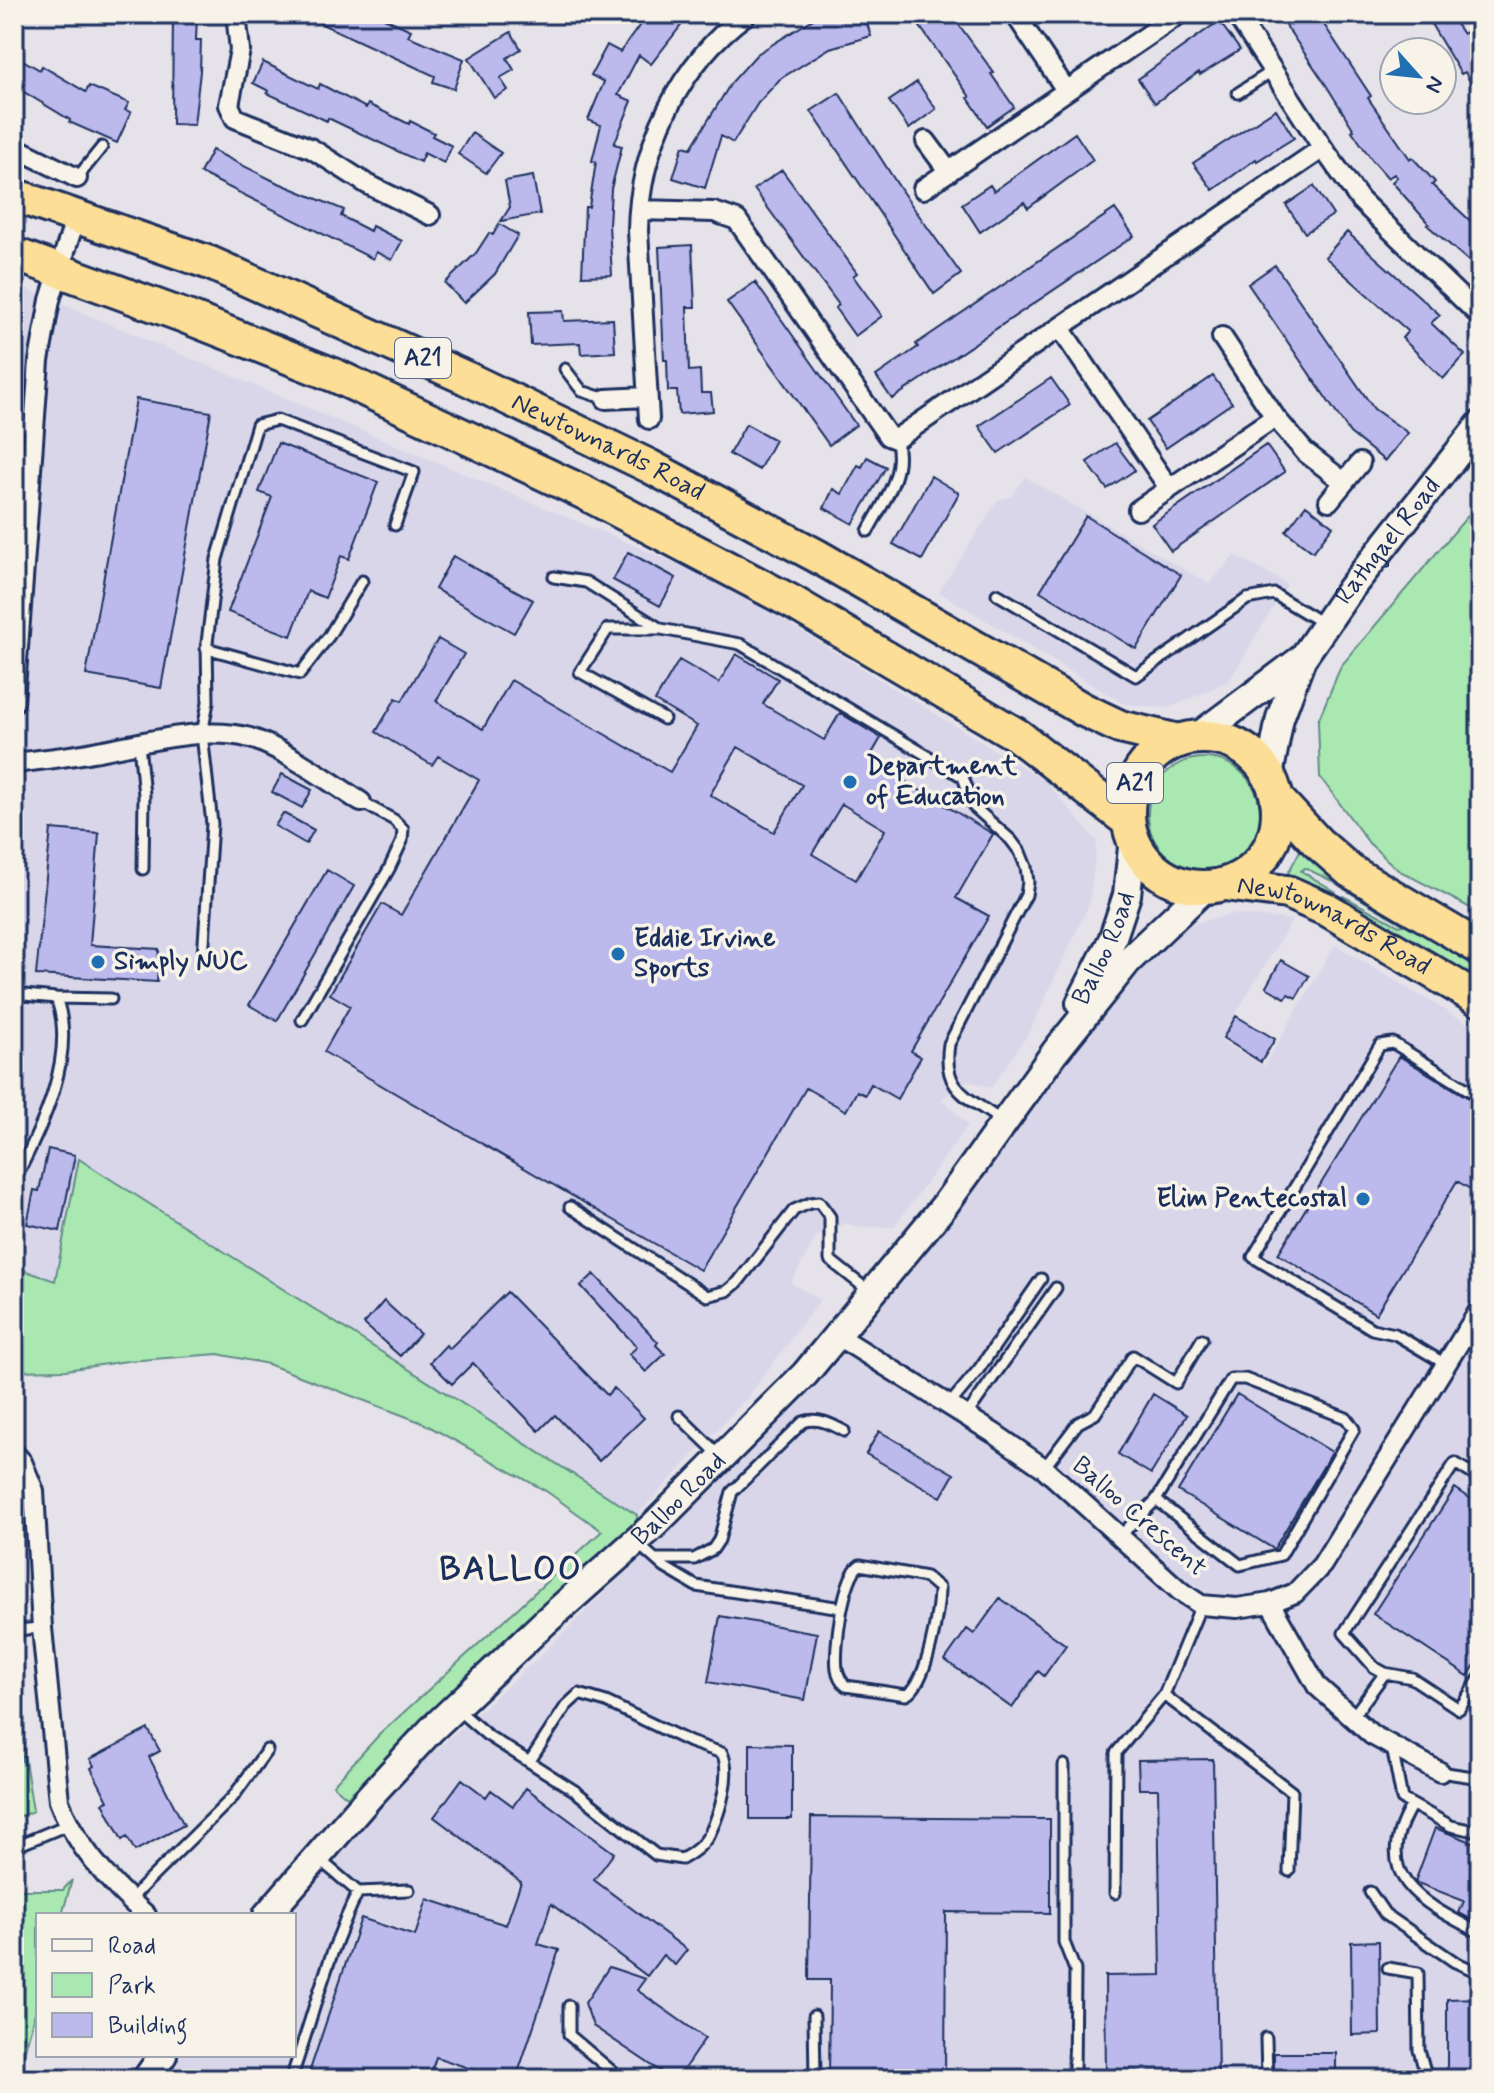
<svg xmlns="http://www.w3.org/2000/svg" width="1494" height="2093" font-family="Mynerve,sans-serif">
<rect width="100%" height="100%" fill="#e5e2e9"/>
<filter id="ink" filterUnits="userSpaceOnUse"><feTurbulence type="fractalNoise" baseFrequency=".0125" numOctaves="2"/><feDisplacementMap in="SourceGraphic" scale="16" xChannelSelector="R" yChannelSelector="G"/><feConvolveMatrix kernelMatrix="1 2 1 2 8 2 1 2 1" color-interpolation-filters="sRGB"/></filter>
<g filter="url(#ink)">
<path fill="#d9d6ea" d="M14 284 723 583 1046 782 1097 841 1089 904 1030 1031 991 1088 967 1080 942 1099 968 1125 894 1227H858L846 1223 816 1237 791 1283 820 1300 747 1398 637 1515 80 1160 55 1281 14 1267Z
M1025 477 1209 584 1235 555 1287 584 1229 681 1169 708 1124 704 939 592 998 500 1011 497Z
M1233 914 1292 920 1220 1040 1264 1066 1335 945 1480 1031V2079H159L176 2055H294V1915H284L363 1816 536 1660 829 1371 1043 1082 1124 981 1182 926Z"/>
<path fill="#a9e8b0" stroke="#628c87" stroke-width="2" d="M1476 506 1480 508V913L1398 870 1369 843 1320 777 1318 721 1341 666Z
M1148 814a56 56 0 1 1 112 0a56 56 0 1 1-112 0Z
M1301 849 1315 863 1342 881 1340 885 1305 868 1301 871 1336 892 1333 898 1287 875Z
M1346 884 1480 964V985L1338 901 1343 896 1399 926 1404 925 1344 889Z
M79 1159 637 1515 636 1528 347 1797 333 1785 379 1735 602 1531 546 1491 423 1423 268 1364 218 1354 127 1361 66 1370 14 1371V1267L55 1281Z
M14 1714 18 1716 33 1811 14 1819Z
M72 1880 62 1915H38V2002L17 2079H14V1890H63Z"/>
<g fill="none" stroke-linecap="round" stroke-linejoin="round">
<path stroke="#548da4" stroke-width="6" d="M14 1759H22"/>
</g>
<path fill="#bcbaec" stroke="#1b2f5e" stroke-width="2" fill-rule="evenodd" d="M173 14H197L196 40H201L200 71 194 125 172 124Z
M300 14H375L411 30 408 36 464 59 454 89 433 82 435 76Z
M648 14H690L651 64 639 55 618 95 632 101 614 144 622 146 611 189 609 225 612 275 582 276 585 207H589L596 162 592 161 601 125 588 120 604 82 591 75 607 45 620 52Z
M830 14H864L871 36 830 48 780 79 758 103 733 143 721 136 705 188 673 178 683 146 691 148 731 83 757 54 815 18Z
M911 14H951L994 73 991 74 1014 107 987 126 968 98 970 97Z
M1278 14H1317L1371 96 1368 98 1410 159 1412 157 1435 182 1432 185 1480 230V271L1427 225 1429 224 1392 182 1397 177 1394 174 1388 178 1372 160 1352 131 1354 130 1326 85Z
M1425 14H1449L1463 34 1467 31 1480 53V101L1465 72 1461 74Z
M1219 21 1240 50 1200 75 1199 72 1155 103 1138 79Z
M511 32 521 49 507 58 514 70 500 78 508 90 494 98 469 58Z
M21 59 40 70 42 66 86 92 89 86 129 103 125 110 131 112 117 143 69 122 70 120 14 86V71Z
M263 62 318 89 320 84 366 108 368 104 409 124 410 121 434 133 432 136 452 146 444 163 424 153 420 162 328 118 327 121 267 93 269 91 253 83Z
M917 82 936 109 909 129 889 101Z
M839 93 903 193 961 274 934 294 811 111Z
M1276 109 1294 138 1257 161 1256 159 1213 190 1193 163Z
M472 133 501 153 486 173 458 154Z
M1075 133 1093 160 1028 208 1024 202 980 232 962 204 990 185 994 191Z
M212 150 274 181 344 210 341 216 370 231 372 226 402 241 392 260 376 252 373 259 200 173Z
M782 170 857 273 853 276 882 316 855 336 835 308 839 305 754 189Z
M533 176 540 214 501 221 510 207 505 181Z
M1314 186 1333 215 1305 233 1286 205Z
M1115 209 1134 236 892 399 876 376 918 347 916 344Z
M499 224 518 235 495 274 464 303 445 283 476 253 489 233 493 235Z
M1347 232 1440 315 1431 323 1465 355 1443 379 1402 338 1408 331 1325 257Z
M692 245 695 307H687L689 371 700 370 701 393H711L713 411 679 414 677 391H668L667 360H664L659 247Z
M1275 265 1374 409 1408 433 1385 461 1350 433 1248 284Z
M755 282 856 425 829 445 727 302Z
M563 311 564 321 613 319 615 352 581 354 580 343 531 345 529 312Z
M1213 376 1232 403 1166 448 1147 421Z
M1051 378 1070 405 998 453 979 426Z
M136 399 211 412 161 688 86 675Z
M746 424 775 440 759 470 729 454Z
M278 443 378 482 349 559 341 556 325 598 308 591 291 636 228 612 272 497 259 492Z
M1115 443 1135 470 1107 489 1087 462Z
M1266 445 1285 472 1171 551 1152 524Z
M867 457 886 467 853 524 824 508 833 489 842 494 858 465 862 467Z
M931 476 959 493 922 560 893 544Z
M1306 505 1333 526 1313 552 1286 531Z
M1086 516 1181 575 1136 649 1040 591Z
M628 552 676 578 660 606 613 580Z
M453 556 533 600 514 633 435 589Z
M438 639 464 654 436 701 483 729 511 680 670 772 697 726 655 701 679 660 719 683 736 654 778 679 763 704 824 740 840 713 881 738 870 757 893 771 891 773 993 834 956 898 989 916 911 1051 921 1057 897 1099 871 1084 865 1095 857 1091 846 1111 806 1088 700 1270 324 1052 350 1006 330 994 382 904 401 915 479 780 438 756 432 765 376 732 396 698 402 701ZM738 747 802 785 774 832 710 795ZM842 804 885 830 856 880 812 854Z
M282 774 312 790 302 808 272 792Z
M283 813 314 830 306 844 275 826Z
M51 829 99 833 90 945 159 949 157 982 36 975Z
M327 870 354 886 277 1021 249 1005Z
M1281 960 1309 976 1296 998 1288 994 1285 998 1266 987Z
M1236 1016 1275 1039 1261 1062 1223 1038Z
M1399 1056 1480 1105V1195L1457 1181 1376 1314 1278 1254Z
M48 1149 75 1155 60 1231 27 1224 34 1190 39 1191Z
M594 1274 658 1342 656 1345 665 1354 646 1372 629 1354 637 1347 581 1286Z
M507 1292 607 1395 614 1388 644 1418 599 1461 555 1415 539 1431 473 1363 452 1384 430 1362 446 1345 449 1349Z
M384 1301 420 1334 400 1356 364 1324Z
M1153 1394 1187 1415 1151 1474 1118 1454Z
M1237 1394 1332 1452 1274 1549 1178 1491Z
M879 1431 954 1474 941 1497 866 1454Z
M1455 1488 1480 1505V1657L1468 1676 1373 1614Z
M1000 1598 1066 1645 1044 1676 1038 1671 1012 1708 945 1660 967 1629 974 1634Z
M720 1616 817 1633 805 1700 708 1682Z
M148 1729 160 1751 149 1757 184 1825 135 1851 127 1837 122 1840 103 1803 108 1801 91 1768 94 1766 90 1759Z
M750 1744 792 1745V1819H750Z
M1213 1759 1218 2079H1106L1105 1976 1161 1975 1158 1789H1139L1138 1760Z
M462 1779 486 1797 491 1790 513 1806 526 1788 614 1853 594 1880 687 1950 675 1965 663 1955 647 1976 551 1904 538 1944 559 1950 516 2079H501L436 2057 429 2079H307L361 1918 415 1936 427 1899 506 1925 521 1882 434 1817Z
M811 1817 1050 1819V1913L946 1912 945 2079H829L830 1980H809Z
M1435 1828 1480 1845V1924L1459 1913 1464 1901 1415 1882Z
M1379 1941 1380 2034 1352 2035 1351 1942Z
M609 1967 645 1979 637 1990 705 2038 677 2079H672L593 2026 585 2003Z
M1480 1998V2079H1447V1999Z
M1274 2053H1336V2079H1274Z"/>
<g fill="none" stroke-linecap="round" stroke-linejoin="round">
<g stroke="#1b2f5e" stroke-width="15">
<path id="lane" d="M1238 93 1274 70
M77 178 102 147
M565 369 582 391 606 399
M14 425 35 428
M868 531C884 501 906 473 896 439
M554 577 586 582 661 629 740 644 963 777 974 807 1011 840 1020 852 1026 867 1028 882 1026 895 949 1044C942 1091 967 1096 1000 1120
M997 594 1136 676 1247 599 1274 594 1324 624
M661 629H608L580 672 664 719
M206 648 300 674 329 636 362 581
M139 744 144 795 143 869
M203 957 212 824 202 734 208 702 207 643 217 559 257 425 277 420 414 472 395 525
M14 994 56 998 111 999
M302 1020 389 869 402 841 403 829 394 820 361 802
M14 1181C41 1130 78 1054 56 998
M570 1207 707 1296 727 1291 738 1282 794 1210 810 1203 819 1202 830 1217V1260L870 1292
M1447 1365 1395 1334 1372 1329 1253 1257 1380 1045 1393 1043 1480 1097
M949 1405 979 1369 1041 1279
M679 1416 719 1455
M966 1416 1056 1288
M1044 1468 1078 1423 1095 1414 1133 1356 1176 1383 1202 1339
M1480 1479 1455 1463 1344 1633 1374 1667 1385 1673 1412 1678 1459 1709 1480 1678
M1119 1537 1156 1500 1231 1379H1245L1346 1418 1354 1429 1281 1555 1240 1565 1156 1500
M638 1544 664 1567 696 1586 842 1608
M655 1559H694L713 1549 719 1540 732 1492 803 1422C818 1417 831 1424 844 1431
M860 1565 926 1577 939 1588C939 1612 927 1685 906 1695L846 1686C841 1681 838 1676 837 1669 834 1649 843 1576 860 1565Z
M14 1630 42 1628
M1164 1695 1201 1605
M458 1710 487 1735 575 1791 656 1855 682 1859C693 1853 704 1845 710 1833 720 1813 732 1773 722 1753L690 1742 606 1702 579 1694 566 1706 530 1761
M1351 1719 1385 1673
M1392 1747 1402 1799 1451 1826 1480 1832
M1064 1765V1942L1075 1970 1074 2079
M1440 1772 1480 1778
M1411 1806C1369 1878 1423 1903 1480 1933
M14 1847 67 1825
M358 1892 409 1890
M1370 1892 1385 1914 1455 1962 1480 1973
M1115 1893 1116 1753 1164 1695 1292 1792 1289 1871
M129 1900 233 1797 267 1750
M1388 1968 1418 1973 1419 2050 1427 2079
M569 2006V2035L621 2079
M814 2016 815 2079
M1266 2038 1267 2079
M291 2079C313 2016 328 1952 358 1892L319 1859"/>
</g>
<g stroke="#1b2f5e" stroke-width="24">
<path id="street" d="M236 14 240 50 229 105 235 118 312 149 367 184 430 215
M1015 14 1066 90
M1236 14 1323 148 1360 200 1480 316
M926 141 949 172
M14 147 77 178
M923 189 1179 14
M639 210 714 212 737 220 888 436 896 439 1323 148
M1060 328 1169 488
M1222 337 1275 417 1305 452 1344 482
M606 399 647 397
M649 419 638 231C639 148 679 63 747 14
M1329 501 1360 463
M1138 510 1275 417
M14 702 39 361 50 300 76 216
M14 763C40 760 67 757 93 752 140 744 203 725 250 738 283 748 332 783 361 802
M838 1336 995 1434 1044 1468 1180 1591 1201 1605 1237 1608 1270 1603 1295 1593 1322 1565 1480 1309
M14 1453 22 1462 34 1491 42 1628 59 1801C75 1846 111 1884 146 1915
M1270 1603 1317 1686 1372 1735 1440 1772"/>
</g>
<g stroke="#1b2f5e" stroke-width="32">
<g id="secondary">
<path d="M1197 737 1300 660"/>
<path id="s1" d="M1269 776 1280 718 1302 659 1350 589 1480 425"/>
<path id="s2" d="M1080 1003 1112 940 1127 895 1133 838"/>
<path id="s3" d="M267 1915 370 1796 431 1730 545 1622 654 1525 805 1374 944 1206 1055 1052 1128 961 1206 887"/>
<path d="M146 2079 163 2055"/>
</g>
</g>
<g stroke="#1b2f5e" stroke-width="38">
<g id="highway">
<path id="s4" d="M14 195 210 263 466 378 649 466 817 556 1084 710 1120 727 1179 741"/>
<path d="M14 254 187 317 336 376 585 493 792 602 1017 735 1128 821"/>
<circle cx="1203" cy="812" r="75"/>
<path d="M1277 799 1317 842 1350 871 1480 948"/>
<path id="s5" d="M1225 884 1287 892 1328 910 1480 1000"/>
</g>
</g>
<use href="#lane" stroke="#f7f3e8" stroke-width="9"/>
<use href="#street" stroke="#f7f3e8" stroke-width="18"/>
<use href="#secondary" stroke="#f7f3e8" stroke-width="26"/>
<use href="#highway" stroke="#fcde96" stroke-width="32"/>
</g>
</g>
<g fill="#1f6fb2" stroke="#f7f3e8" stroke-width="3">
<circle cx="850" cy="782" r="8"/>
<circle cx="618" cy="954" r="8"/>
<circle cx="98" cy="962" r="8"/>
<circle cx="1363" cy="1199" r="8"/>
</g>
<g text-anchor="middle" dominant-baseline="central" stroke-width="7" stroke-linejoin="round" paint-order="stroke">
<g fill="#f7f3e8" stroke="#5d6a87" stroke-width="2">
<rect x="395" y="338" width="56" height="40" rx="6"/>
<rect x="1107" y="763" width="56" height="40" rx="6"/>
</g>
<g font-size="24" font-weight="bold" fill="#1b2f5e">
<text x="423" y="358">A21</text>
<text x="1135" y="783">A21</text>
</g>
<g font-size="26" fill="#1b2f5e" stroke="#f7f3e8">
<text stroke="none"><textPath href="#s4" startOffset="646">Newtownards Road</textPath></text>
<text stroke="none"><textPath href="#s1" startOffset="268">Rathgael Road</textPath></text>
<text stroke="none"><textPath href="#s5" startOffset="118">Newtownards Road</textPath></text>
<text stroke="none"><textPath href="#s2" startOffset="60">Balloo Road</textPath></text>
<text stroke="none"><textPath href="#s3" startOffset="586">Balloo Road</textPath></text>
<text transform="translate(1139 1517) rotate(41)">Balloo Crescent</text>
</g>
<g font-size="26" font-weight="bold" fill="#1b2f5e" stroke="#f7f3e8" text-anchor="start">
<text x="866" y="767">Department<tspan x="866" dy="30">of Education</tspan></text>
<text x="634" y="939">Eddie Irvine<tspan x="634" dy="30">Sports</tspan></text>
<text x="114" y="962">Simply NUC</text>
<text x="1347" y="1199" text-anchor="end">Elim Pentecostal</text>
</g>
<g font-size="34" font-weight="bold" letter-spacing="2" fill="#1b2f5e" stroke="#f7f3e8">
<text x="511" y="1569">BALLOO</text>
</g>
</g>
<rect width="1494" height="2093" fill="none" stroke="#f7f3e8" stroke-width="48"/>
<rect x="24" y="24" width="1446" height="2045" fill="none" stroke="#1b2f5e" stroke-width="3" filter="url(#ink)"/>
<rect x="36" y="1913" width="260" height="144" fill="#f7f3e8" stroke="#9fa5b1" stroke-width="2"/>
<rect x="52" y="1939" width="40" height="12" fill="#f7f3e8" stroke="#9fa5b1" stroke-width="2"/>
<text x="108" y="1953" font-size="24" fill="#1b2f5e">Road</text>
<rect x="52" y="1973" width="40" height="24" fill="#a9e8b0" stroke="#9fa5b1" stroke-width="2"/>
<text x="108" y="1993" font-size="24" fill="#1b2f5e">Park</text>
<rect x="52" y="2013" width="40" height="24" fill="#bcbaec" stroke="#9fa5b1" stroke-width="2"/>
<text x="108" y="2033" font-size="24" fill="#1b2f5e">Building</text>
<g transform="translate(1418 76) rotate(117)"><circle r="38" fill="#f7f3e8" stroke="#9fa5b1" stroke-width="2"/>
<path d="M0-6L14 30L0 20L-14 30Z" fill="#1f6fb2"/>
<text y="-12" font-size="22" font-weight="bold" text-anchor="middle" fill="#1b2f5e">N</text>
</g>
</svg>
